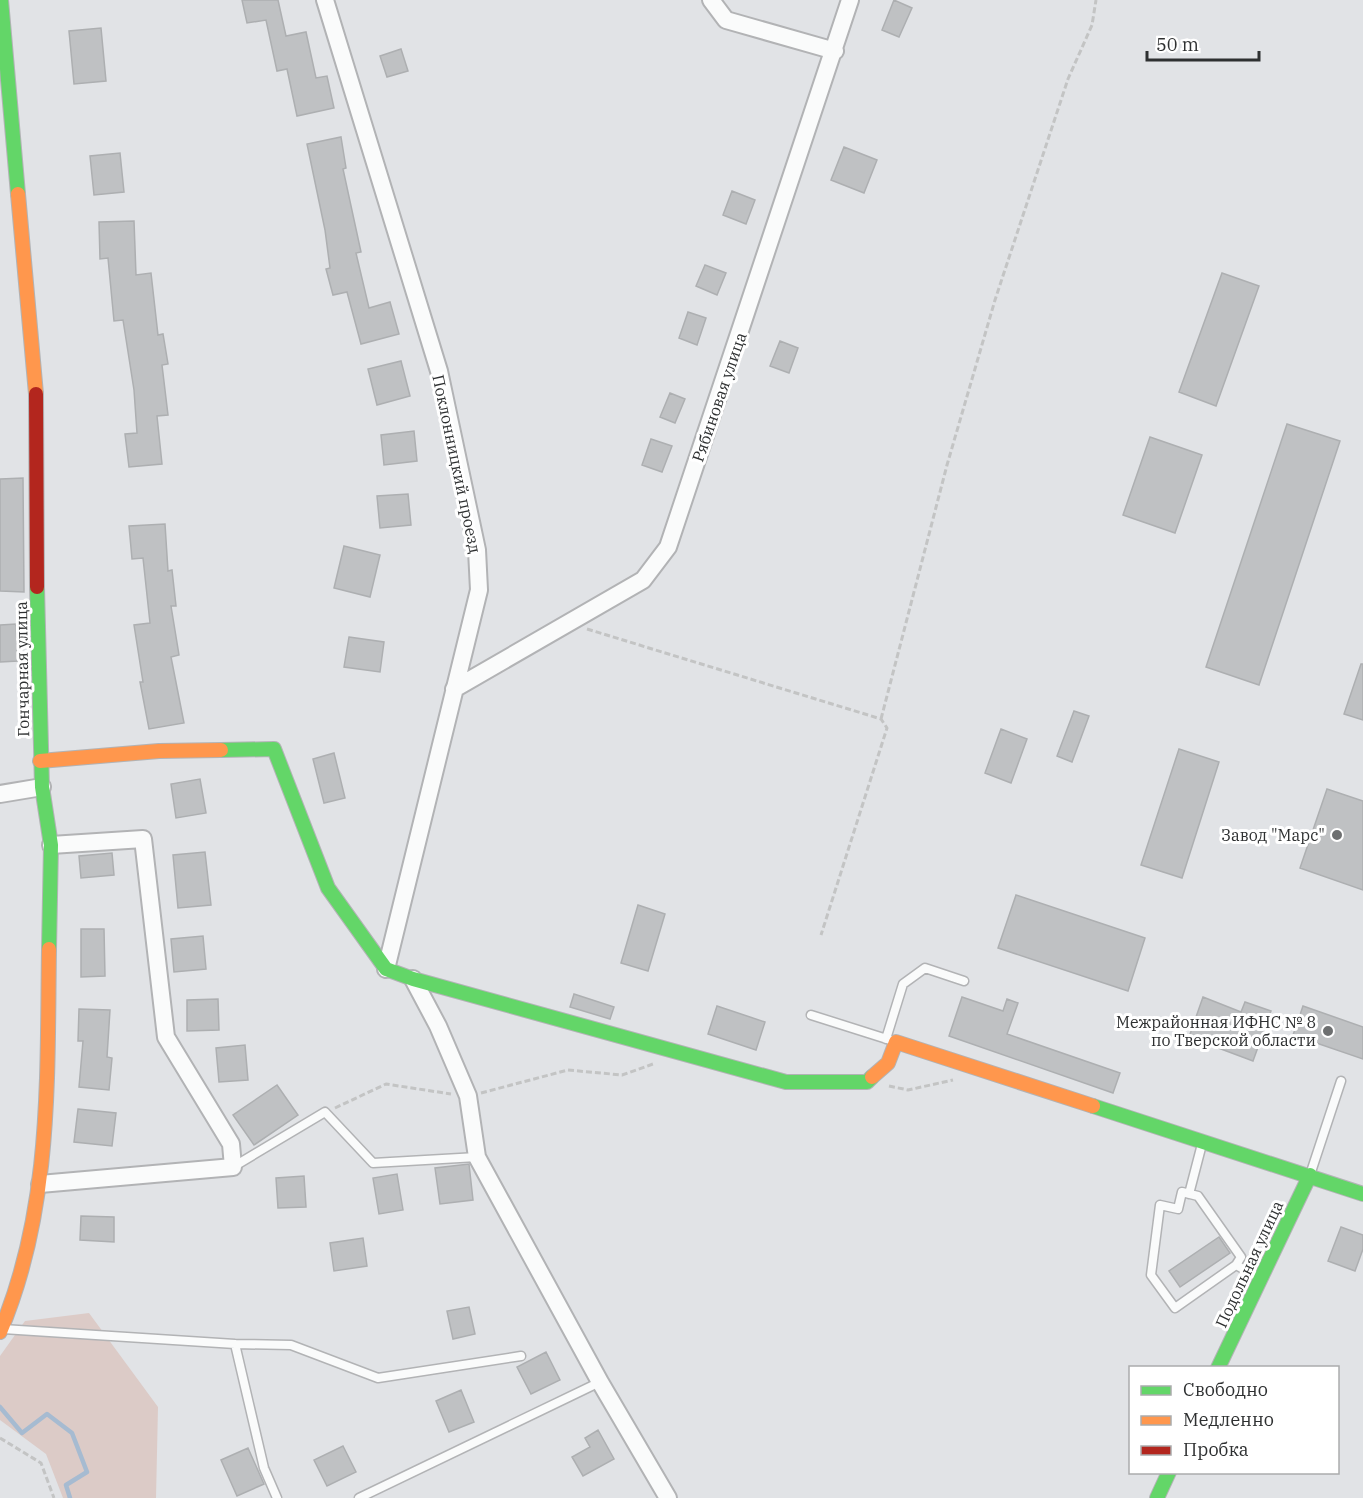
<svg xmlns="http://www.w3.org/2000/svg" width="1363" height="1498" font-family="'IBM Plex Serif',serif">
<rect width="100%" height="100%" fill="#e1e3e6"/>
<path fill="#dccbc7" d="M89 1313 158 1407 156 1498H63L46 1454 0 1420V1356L25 1321Z"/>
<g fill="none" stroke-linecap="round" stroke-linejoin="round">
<path stroke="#a6bbd1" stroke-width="4.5" d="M0 1407 22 1433 47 1414 72 1433 87 1472 66 1485 70 1498"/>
</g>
<path fill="#bfc1c3" stroke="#adafb1" stroke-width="1.5" d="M242 0H278L286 36 306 32 316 78 327 76 334 108 297 116 287 69 277 71 266 20 247 23Z
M894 0 912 8 899 37 882 30Z
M101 28 106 81 74 84 69 31Z
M401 49 408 71 387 77 380 56Z
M341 137 346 168 343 169 361 252 356 253 369 308 390 302 399 334 361 344 347 292 333 295 326 269 330 268 325 230 307 144Z
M844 147 877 160 864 193 831 180Z
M120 153 124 192 94 195 90 156Z
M732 191 755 200 746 224 723 215Z
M134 221 136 275 151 273 158 335 163 334 168 364 162 365 168 415 157 416 162 464 129 467 125 434 137 433 134 390 123 320 114 321 108 258 100 259 99 222Z
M705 265 726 273 717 295 696 286Z
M1222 273 1259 286 1216 406 1179 392Z
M688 312 706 318 697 345 679 338Z
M780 341 798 348 789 373 770 366Z
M401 361 410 396 377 405 368 369Z
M670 393 685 399 675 423 660 417Z
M1287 424 1340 441 1259 685 1206 667Z
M414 431 417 461 384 465 381 435Z
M1150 437 1202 455 1175 533 1123 515Z
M651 439 672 446 662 472 642 465Z
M23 478 24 592 0 591V479Z
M408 494 411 525 380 528 377 496Z
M165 524 168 571 172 570 176 606H171L179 655 171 657 184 723 149 729 140 682H143L134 625 150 623 143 558 132 559 129 526Z
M344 546 380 555 370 597 334 588Z
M16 624 18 661 0 662V625Z
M349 637 384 642 380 672 344 667Z
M1361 664H1363V720L1344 714Z
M1074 711 1089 716 1072 762 1057 756Z
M1001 729 1027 739 1011 783 985 773Z
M1179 749 1219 762 1182 878 1141 865Z
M334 753 345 798 324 803 313 759Z
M200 779 206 813 176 818 171 784Z
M1327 789 1363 801V890L1300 868Z
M205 852 211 905 178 908 173 855Z
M112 853 114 875 81 878 79 856Z
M1016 895 1145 938 1128 991 998 948Z
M638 905 665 914 648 971 621 963Z
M81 929H104L105 976 81 977Z
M203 936 206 969 174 972 171 939Z
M574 994 614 1007 610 1019 570 1007Z
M962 997 1003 1011 1007 999 1018 1003 1007 1034 1120 1073 1113 1093 949 1036Z
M1203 997 1241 1012 1245 1002 1271 1011 1253 1061 1189 1037Z
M218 999 219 1030 187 1031V1000Z
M717 1006 765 1022 756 1050 708 1034Z
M1303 1006 1363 1027V1059L1293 1035Z
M79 1009 110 1010 107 1057 112 1058 109 1090 79 1087 83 1041H78Z
M245 1045 248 1080 219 1082 216 1048Z
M277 1085 298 1115 254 1145 233 1115Z
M78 1109 116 1113 112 1146 74 1142Z
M469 1164 473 1200 440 1204 435 1168Z
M397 1174 403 1210 379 1214 373 1178Z
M304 1176 306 1207 278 1208 276 1178Z
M81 1216 114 1217V1242L80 1240Z
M1341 1227 1363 1235V1249L1355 1271 1328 1261Z
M1219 1237 1230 1253 1180 1287 1169 1271Z
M363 1238 367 1266 334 1271 330 1243Z
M469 1307 475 1334 453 1339 447 1311Z
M546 1352 560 1380 531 1394 517 1367Z
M461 1390 474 1422 449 1432 436 1401Z
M598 1430 614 1459 583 1476 572 1457 590 1447 585 1438Z
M343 1446 356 1472 327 1486 314 1460Z
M248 1448 264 1484 237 1496 221 1460Z"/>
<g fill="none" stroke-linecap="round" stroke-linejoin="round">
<g stroke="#b2b3b5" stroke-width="11">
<path id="lane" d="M811 1015 890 1040
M886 1039 903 984 925 968 964 981
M233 1167 325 1112 373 1163 477 1157
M1310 1175 1341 1081
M1182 1192 1198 1196 1241 1257 1236 1265 1175 1308 1151 1275 1160 1205 1178 1209Z
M1189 1194 1202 1144
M1236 1265 1260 1278
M3 1329 235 1344 291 1345 378 1378 521 1356
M235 1344 264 1468 277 1498
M359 1498 600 1382"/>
</g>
<g stroke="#b2b3b5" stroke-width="20">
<path id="street" d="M325 0 439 371 477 550 479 590 386 969
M711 0 726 20 835 51
M454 689 643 580 668 547 850 0
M0 794 42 787
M413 979 438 1026 468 1096 477 1157 600 1382 668 1498
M40 1184 233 1167 231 1144 166 1037 143 839 51 845"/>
</g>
<g stroke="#b2b3b5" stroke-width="16">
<path id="fast" d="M1 0 18 194
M37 587 42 787 51 845 49 949
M221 750 274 749 328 888 386 969 413 979 786 1082H867L872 1077
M1093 1106 1363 1194
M1218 1368 1310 1175
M1157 1498 1169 1472"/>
</g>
<g stroke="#b2b3b5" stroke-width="16">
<path id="slow" d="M18 194 36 394
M40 761 159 751 221 750
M872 1077 888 1063 896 1042 1093 1106
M0 1332C52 1209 47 1080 49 949"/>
</g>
<g stroke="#b2b3b5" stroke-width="16">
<path id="jam" d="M36 394 37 587"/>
</g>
<path stroke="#c3c4c4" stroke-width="3" stroke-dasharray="6 3" stroke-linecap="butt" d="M587 629 881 719 887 728 821 935
M881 719 947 465 995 300 1068 79 1092 25 1096 0
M889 1086 908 1090 953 1080
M481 1093 568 1070 622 1075 653 1064
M335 1108 386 1084 451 1094
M0 1438 41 1463 54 1498"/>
<use href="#lane" stroke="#fafbfb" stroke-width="8"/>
<use href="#street" stroke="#fafbfb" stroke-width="16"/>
<use href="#fast" stroke="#63d668" stroke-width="14"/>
<use href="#slow" stroke="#ff974d" stroke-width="14"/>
<use href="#jam" stroke="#b3261e" stroke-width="14"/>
</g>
<g fill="#6d6f70" stroke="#fff" stroke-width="2">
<circle cx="1337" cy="835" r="6"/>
<circle cx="1328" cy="1031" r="6"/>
</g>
<g text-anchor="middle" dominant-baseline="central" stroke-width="6" stroke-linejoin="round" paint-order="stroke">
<g font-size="16" fill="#2e3031" stroke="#fff">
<text transform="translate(719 397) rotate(-71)">Рябиновая улица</text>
<text transform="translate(457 464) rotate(78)">Поклонницкий проезд</text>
<text transform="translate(22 669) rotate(-91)">Гончарная улица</text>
<text transform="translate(1249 1264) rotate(-65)">Подольная улица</text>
</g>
<g font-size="16" fill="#2e3031" stroke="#fff" text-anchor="end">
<text x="1325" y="835">Завод "Марс"</text>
<text x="1316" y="1022">Межрайонная ИФНС № 8<tspan x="1316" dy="18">по Тверской области</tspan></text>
</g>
</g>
<rect x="1129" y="1366" width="210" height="108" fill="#ffffff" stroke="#abacad" stroke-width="1.5"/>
<rect x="1141" y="1386" width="30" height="9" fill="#63d668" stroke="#abacad" stroke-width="1.5"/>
<text x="1183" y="1396" font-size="18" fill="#2e3031">Свободно</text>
<rect x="1141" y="1416" width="30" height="9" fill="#ff974d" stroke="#abacad" stroke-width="1.5"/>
<text x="1183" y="1426" font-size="18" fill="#2e3031">Медленно</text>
<rect x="1141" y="1446" width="30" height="9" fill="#b3261e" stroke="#abacad" stroke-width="1.5"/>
<text x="1183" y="1456" font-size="18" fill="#2e3031">Пробка</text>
<path d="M1147 51v9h112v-9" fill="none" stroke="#2e3031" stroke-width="3"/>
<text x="1156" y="51" font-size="18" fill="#2e3031" stroke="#ffffff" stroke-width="4.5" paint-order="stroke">50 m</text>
</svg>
